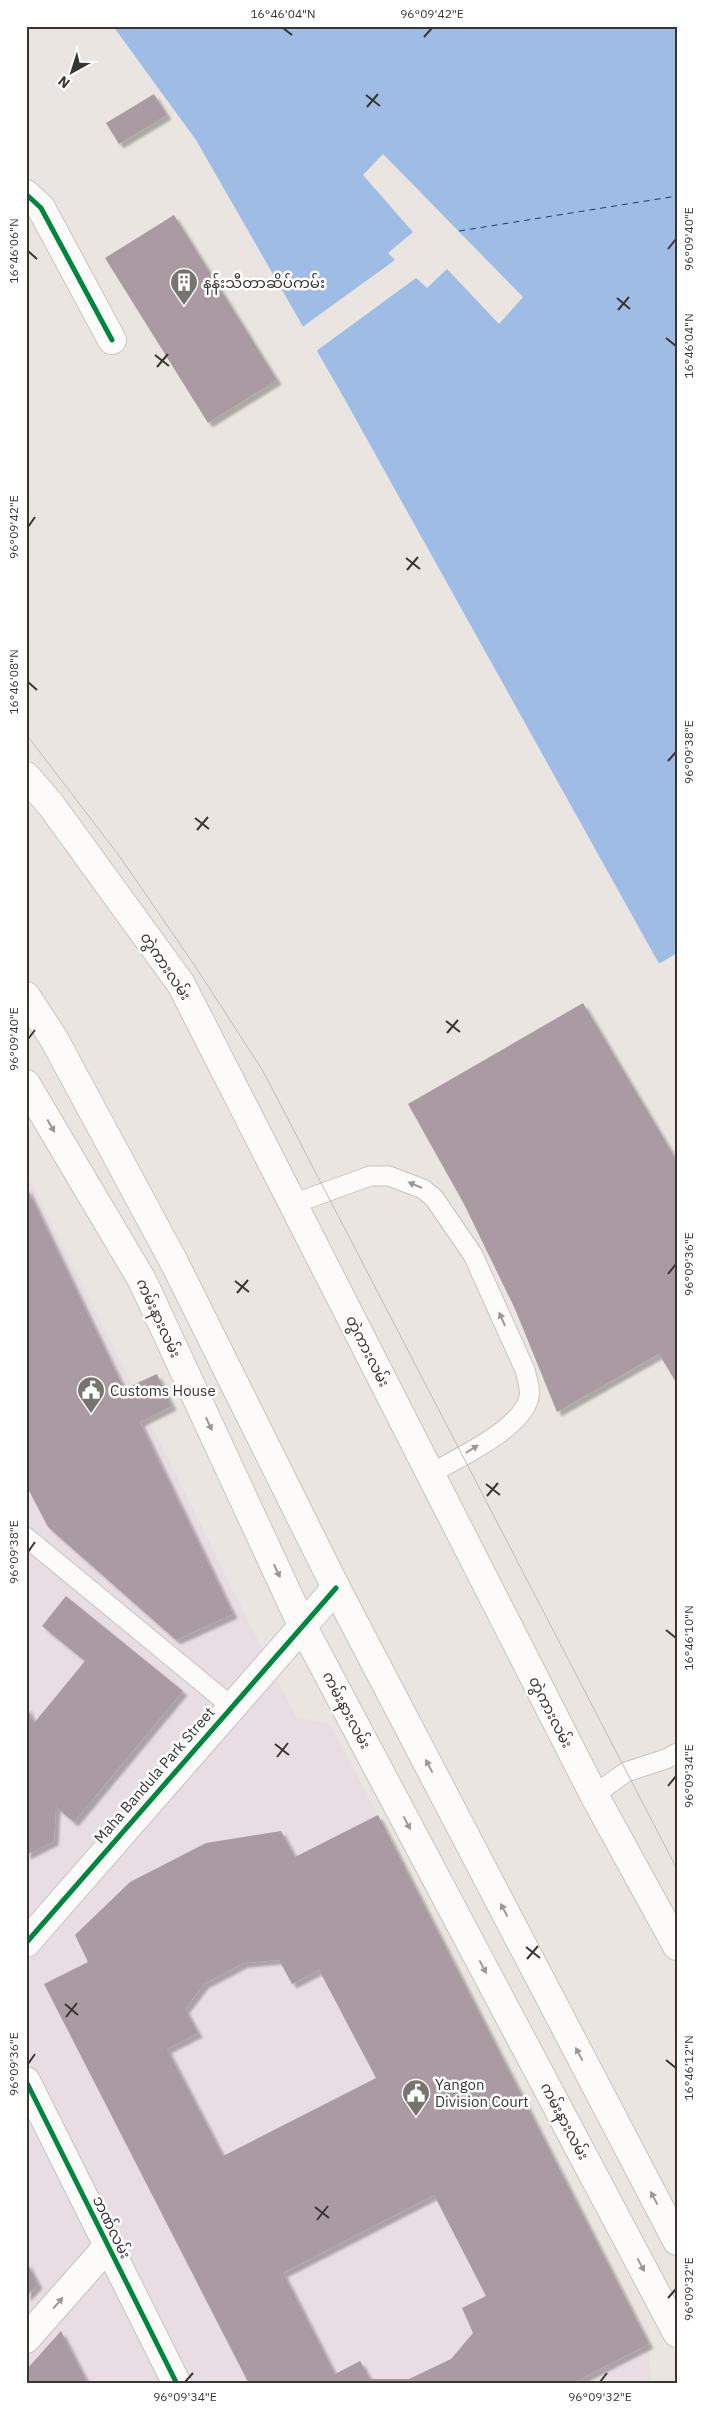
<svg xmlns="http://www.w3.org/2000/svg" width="703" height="2410" font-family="'IBM Plex Sans','Noto Sans Myanmar',sans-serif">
<defs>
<filter id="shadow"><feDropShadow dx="4.5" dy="4.5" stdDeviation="1" flood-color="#0004"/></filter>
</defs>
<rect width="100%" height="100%" fill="#eae5e1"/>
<path fill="#e9dde4" d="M26 1172 296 1717 330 1724 378 1815 649 2344 651 2384H26Z"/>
<path fill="#9ebce4" d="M113 26H677V996L344 398 196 140Z"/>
<path fill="#eae5e1" d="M383 154 523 297 499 324 447 269 427 288 416 278 315 352 301 328 395 260 388 253 413 232 363 175Z
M677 953V994L674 995 657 965Z"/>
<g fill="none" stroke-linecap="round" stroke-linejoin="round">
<path stroke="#123d72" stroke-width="1" stroke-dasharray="6 5" stroke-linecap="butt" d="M459 231 677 196"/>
</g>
<path fill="#a99ba1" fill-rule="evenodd" filter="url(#shadow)" d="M154 94 167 115 119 144 106 123Z
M174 215 277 380 208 423 105 258Z
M583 1003 677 1161V1384L659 1354 557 1412 515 1309 464 1204 408 1104Z
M26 1186 124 1389 157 1374 172 1406 140 1422 233 1614 176 1640 48 1527 26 1485Z
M66 1596 183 1691 74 1822 56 1807 54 1841 26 1855V1705L34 1723 85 1661 42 1626Z
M378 1815 649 2344 571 2384H249L44 1984 88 1962 75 1935 130 1882 206 1843 281 1831 295 1857ZM279 1960 292 1984 319 1970 376 2078 223 2156 167 2049 198 2033 185 2009 204 1984 244 1963ZM434 2195 486 2296 462 2308 473 2333 451 2359 409 2379H370L360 2361 335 2374 283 2273Z
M26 2261 38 2284 26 2297Z
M61 2331 88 2384H26V2370Z"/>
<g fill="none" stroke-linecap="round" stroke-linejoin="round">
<g stroke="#c7c3bf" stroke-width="21">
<path id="service" d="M293 1204 370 1176H389L423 1189 434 1198 473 1255 525 1370C527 1379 532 1392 528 1401 517 1431 458 1458 430 1474
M26 1537 231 1706
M594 1795 626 1772 666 1759 677 1753"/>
</g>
<g stroke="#c7c3bf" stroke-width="30">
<path id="minor" d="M26 194 41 208 112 340
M26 1943 336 1588
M26 2081 177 2384
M26 2339 108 2246"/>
</g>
<g stroke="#c7c3bf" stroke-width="30">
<path id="secondary" d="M26 776 51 805 181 984 594 1795 677 1946"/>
</g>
<g stroke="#c7c3bf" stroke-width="30">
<path id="primary" d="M26 996 54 1039 175 1264 336 1588 677 2241
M26 1084 142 1280 302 1625 677 2333"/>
</g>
<use href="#service" stroke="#fcfbfa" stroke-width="19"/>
<use href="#minor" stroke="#fcfbfa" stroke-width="28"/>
<use href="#secondary" stroke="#fcfbfa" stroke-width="28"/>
<use href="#primary" stroke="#fcfbfa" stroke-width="28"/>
<path stroke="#bebcbc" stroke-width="1" d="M26 734 120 857 195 966 263 1071 677 1869"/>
<g stroke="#fff" stroke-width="8">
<path id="cycleway" d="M26 194 41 208 112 340
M26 1943 336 1588
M26 2081 177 2384"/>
</g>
<use href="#cycleway" stroke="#00873e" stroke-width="5"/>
</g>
<defs><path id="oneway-solid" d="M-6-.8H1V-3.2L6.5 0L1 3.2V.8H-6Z" transform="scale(1.25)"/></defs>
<g fill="#9a9896">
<use href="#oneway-solid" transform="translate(51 1126) rotate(60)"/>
<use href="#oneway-solid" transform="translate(415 1185) rotate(-157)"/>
<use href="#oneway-solid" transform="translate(502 1319) rotate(-114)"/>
<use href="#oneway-solid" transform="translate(209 1424) rotate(65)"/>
<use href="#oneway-solid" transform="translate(472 1449) rotate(-32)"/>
<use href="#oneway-solid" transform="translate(277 1571) rotate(65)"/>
<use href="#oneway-solid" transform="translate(429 1766) rotate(-118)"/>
<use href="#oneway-solid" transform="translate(407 1823) rotate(62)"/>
<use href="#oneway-solid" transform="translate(504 1910) rotate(-118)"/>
<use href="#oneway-solid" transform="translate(483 1967) rotate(62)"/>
<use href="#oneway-solid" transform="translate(579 2054) rotate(-118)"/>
<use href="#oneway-solid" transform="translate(654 2198) rotate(-118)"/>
<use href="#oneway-solid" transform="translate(641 2265) rotate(62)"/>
<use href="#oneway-solid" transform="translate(58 2303) rotate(-49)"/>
</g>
<path fill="none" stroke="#393532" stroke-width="2" d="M283 28 292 35M424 37 432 28M366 95 380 106M367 107 378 94M668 249 676 239M28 251 37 259M617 298 630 309M618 310 629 297M666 338 676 346M155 355 169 366M157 367 168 354M28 527 35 517M406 558 420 569M407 570 418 557M28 682 37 690M668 761 676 752M195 818 209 829M197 830 208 817M446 1021 460 1032M447 1033 458 1020M28 1039 35 1030M668 1274 676 1264M235 1281 249 1292M237 1293 248 1280M486 1484 500 1495M487 1496 498 1483M28 1552 35 1542M666 1630 676 1638M275 1744 289 1755M277 1757 288 1743M668 1786 676 1776M526 1947 540 1958M527 1959 538 1946M65 2004 78 2015M66 2017 77 2003M666 2060 676 2068M28 2064 35 2054M315 2207 329 2218M317 2220 328 2206M668 2298 676 2289M185 2382 193 2373M600 2382 607 2373"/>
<defs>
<g id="building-pin" transform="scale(1.4375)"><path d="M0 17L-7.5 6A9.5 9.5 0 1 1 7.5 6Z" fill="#77736f" stroke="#fff"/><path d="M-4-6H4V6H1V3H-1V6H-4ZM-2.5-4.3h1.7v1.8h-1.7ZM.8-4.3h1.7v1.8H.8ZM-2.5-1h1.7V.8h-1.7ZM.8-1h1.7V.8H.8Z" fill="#fff"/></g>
<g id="civic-pin" transform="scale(1.4375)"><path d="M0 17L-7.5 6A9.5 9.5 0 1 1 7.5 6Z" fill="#77736f" stroke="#fff"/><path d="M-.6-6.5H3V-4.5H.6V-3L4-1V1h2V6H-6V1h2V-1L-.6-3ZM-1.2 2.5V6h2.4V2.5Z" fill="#fff"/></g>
</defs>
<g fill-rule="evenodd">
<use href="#building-pin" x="184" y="282"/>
<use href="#civic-pin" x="91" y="1390"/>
<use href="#civic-pin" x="416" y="2093"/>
</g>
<g text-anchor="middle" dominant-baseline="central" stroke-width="5" stroke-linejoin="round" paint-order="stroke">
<g font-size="15" fill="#393532" stroke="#fff" text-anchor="start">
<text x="203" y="282">နန်းသီတာဆိပ်ကမ်း</text>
<text x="110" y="1390">Customs House</text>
<text x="435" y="2084">Yangon<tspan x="435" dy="17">Division Court</tspan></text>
</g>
<g font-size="15" fill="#393532" stroke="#fff">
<text transform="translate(166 966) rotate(56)">တွဲကားလမ်း</text>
<text transform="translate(159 1318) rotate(65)">ကမ်းနားလမ်း</text>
<text transform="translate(368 1351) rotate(63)">တွဲကားလမ်း</text>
<text transform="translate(347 1710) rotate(62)">ကမ်းနားလမ်း</text>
<text transform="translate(551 1712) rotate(63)">တွဲကားလမ်း</text>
<text transform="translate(154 1775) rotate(-49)">Maha Bandula Park Street</text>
<text transform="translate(565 2121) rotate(62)">ကမ်းနားလမ်း</text>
<text transform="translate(112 2227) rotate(64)">ဘဏ်လမ်း</text>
</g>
</g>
<rect width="703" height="2410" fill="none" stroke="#ffffff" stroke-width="55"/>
<g transform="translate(72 72) rotate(219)" stroke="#ffffff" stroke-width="4" paint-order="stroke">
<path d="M0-4L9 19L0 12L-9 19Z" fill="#393532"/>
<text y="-8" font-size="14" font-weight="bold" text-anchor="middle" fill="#393532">N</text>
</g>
<rect x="28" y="28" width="648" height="2354" fill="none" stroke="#393532" stroke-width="2"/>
<g font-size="12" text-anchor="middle" fill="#393532">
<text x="283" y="18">16°46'04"N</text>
<text x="432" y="18">96°09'42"E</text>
<text transform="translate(689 239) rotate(-90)" y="4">96°09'40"E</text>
<text transform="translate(14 251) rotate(-90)" y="4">16°46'06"N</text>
<text transform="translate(689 346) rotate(-90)" y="4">16°46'04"N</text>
<text transform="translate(14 527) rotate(-90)" y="4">96°09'42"E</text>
<text transform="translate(14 682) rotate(-90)" y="4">16°46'08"N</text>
<text transform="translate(689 752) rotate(-90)" y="4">96°09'38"E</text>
<text transform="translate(14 1039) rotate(-90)" y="4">96°09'40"E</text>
<text transform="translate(689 1264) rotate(-90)" y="4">96°09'36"E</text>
<text transform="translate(14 1552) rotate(-90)" y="4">96°09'38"E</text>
<text transform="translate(689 1638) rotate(-90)" y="4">16°46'10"N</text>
<text transform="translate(689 1776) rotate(-90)" y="4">96°09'34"E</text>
<text transform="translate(14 2064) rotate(-90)" y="4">96°09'36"E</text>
<text transform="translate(689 2068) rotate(-90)" y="4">16°46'12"N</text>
<text transform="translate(689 2289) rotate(-90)" y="4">96°09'32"E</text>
<text x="185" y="2401">96°09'34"E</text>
<text x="600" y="2401">96°09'32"E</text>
</g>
</svg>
